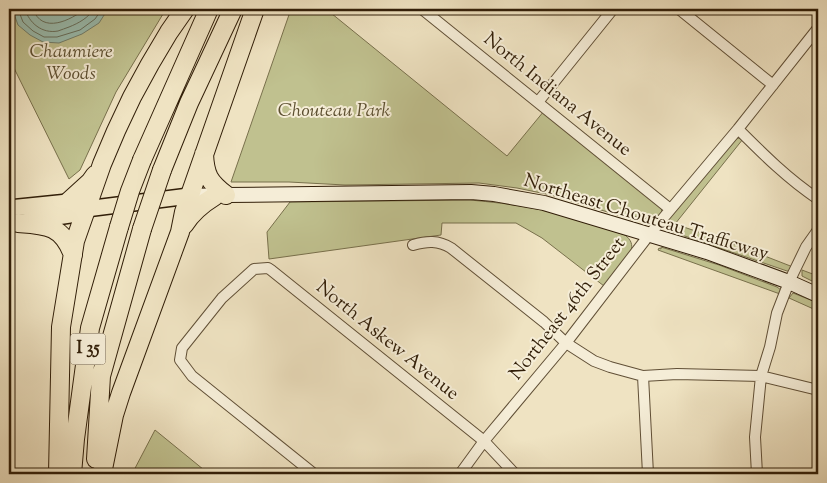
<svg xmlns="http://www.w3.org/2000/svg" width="827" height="483" font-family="'Sorts Mill Goudy',serif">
<rect width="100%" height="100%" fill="#efe3c2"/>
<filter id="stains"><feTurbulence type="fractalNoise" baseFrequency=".004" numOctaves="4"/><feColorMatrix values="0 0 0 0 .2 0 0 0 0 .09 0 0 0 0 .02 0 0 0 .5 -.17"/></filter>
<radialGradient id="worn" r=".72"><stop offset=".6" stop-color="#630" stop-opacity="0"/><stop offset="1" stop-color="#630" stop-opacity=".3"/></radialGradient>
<path fill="#c0c18f" stroke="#78704c" d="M9 9H166L116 92 80 170 69 179 9 58Z
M291 9H326L507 156 544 111 661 205 662 214 654 223 641 216 637 217 632 215 631 219 551 195 517 188 479 183 345 185 289 182H231Z
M739 138 743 139 675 224 739 246 793 267 790 271H787L670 231 671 227 667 225 669 218 734 139Z
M470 200C491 202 512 204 532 208 564 214 594 225 625 235 631 240 633 244 631 252L604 286 542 238 516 223H442L441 235 269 259 267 232 290 202Z
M661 247 719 265 777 287 781 290 780 294 658 250 659 248 661 249Z
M802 270 818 276V284L802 276Z
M793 293 818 303V311L789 298Z
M155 430 209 474H132Z"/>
<path fill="#9abeb1" stroke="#707e6d" d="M14 9H108L99 23 82 34 59 43 43 42 30 35 18 25 13 11Z"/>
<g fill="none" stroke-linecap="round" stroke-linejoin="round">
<path stroke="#666e5c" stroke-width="1" d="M18 9 23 22 33 31 44 37H57L80 30 95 19 102 9
M25 9C29 23 42 34 58 31 62 30 65 28 69 27 79 23 88 18 94 9
M33 9C42 35 71 20 85 9"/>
<g stroke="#604f36" stroke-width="12">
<path id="street" d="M422 9 670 209
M679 9 773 85
M538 102 613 9
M738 129C763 154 788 179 818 199
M413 245C427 241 438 240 451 248L544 322 566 343 594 361 610 367 643 376 677 374 761 376 818 390
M643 376 648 474
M314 474 192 376 180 360 182 348 222 298 254 269 268 268 271 270 484 441 515 474
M460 474 484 441 566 343 649 235 738 129 818 28
M757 474 755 437 761 376 770 347 777 313 789 282 806 247 818 230"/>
</g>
<g stroke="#311e08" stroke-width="16">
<path id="secondary" d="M189 196 226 195 471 192 494 194 544 203 707 252 789 282 818 295"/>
</g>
<g stroke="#311e08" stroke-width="18">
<path id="primary" d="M9 208 68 202 78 206
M9 224 70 215 86 209 189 196"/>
</g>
<g stroke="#311e08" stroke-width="20">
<path id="highway" d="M204 154C205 175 209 182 226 195
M142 160 209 9
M162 170 189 103 233 9
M68 202 90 182 95 175
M18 223C46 225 62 225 73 255
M184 225C192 212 202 204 215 196
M96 459 101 376 142 229
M58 474 61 327 75 241 102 164 116 131 132 97 150 64 169 32 185 9
M72 474 75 439 90 328 119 227
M102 474 114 415 121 393 180 232 184 212 255 9"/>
</g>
<use href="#street" stroke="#f5edd7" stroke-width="10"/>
<use href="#secondary" stroke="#f5edd7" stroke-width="14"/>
<use href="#primary" stroke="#efe3c2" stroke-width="15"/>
<use href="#highway" stroke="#efe3c2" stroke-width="18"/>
<g stroke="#311e08" stroke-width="20" stroke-linecap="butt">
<path id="highway-bridge" d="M119 227 130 191 142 160
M142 229 162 170"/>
</g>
<use href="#highway-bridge" stroke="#efe3c2" stroke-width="18"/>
</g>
<g text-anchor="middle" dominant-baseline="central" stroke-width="4" stroke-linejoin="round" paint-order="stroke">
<rect fill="#f5edd7" stroke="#6c5c46" stroke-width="1" x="70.5" y="333.5" width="35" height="31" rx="4"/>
<g font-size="18" font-weight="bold" fill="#311e08">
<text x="88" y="349">I 35</text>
</g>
<g font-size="19" font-style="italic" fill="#5c4f30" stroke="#f5edd7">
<text x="71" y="52">Chaumiere<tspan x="71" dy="22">Woods</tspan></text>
<text x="334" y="111">Chouteau Park</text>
</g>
<g font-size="19" fill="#311e08" stroke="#f5edd7">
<text transform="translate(557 95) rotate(39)">North Indiana Avenue</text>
<text transform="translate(646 218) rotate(17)">Northeast Chouteau Trafficway</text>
<text transform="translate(568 309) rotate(-52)">Northeast 46th Street</text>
<text transform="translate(387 341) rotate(39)">North Askew Avenue</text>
</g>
</g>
<rect width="827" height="483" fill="none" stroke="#efe3c2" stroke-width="30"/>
<rect x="10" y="10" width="807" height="463" fill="none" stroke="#311e08" stroke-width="2.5"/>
<rect x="15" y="15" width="797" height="453" fill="none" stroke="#311e08"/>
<rect width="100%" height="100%" filter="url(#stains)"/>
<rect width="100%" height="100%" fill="url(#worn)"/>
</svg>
